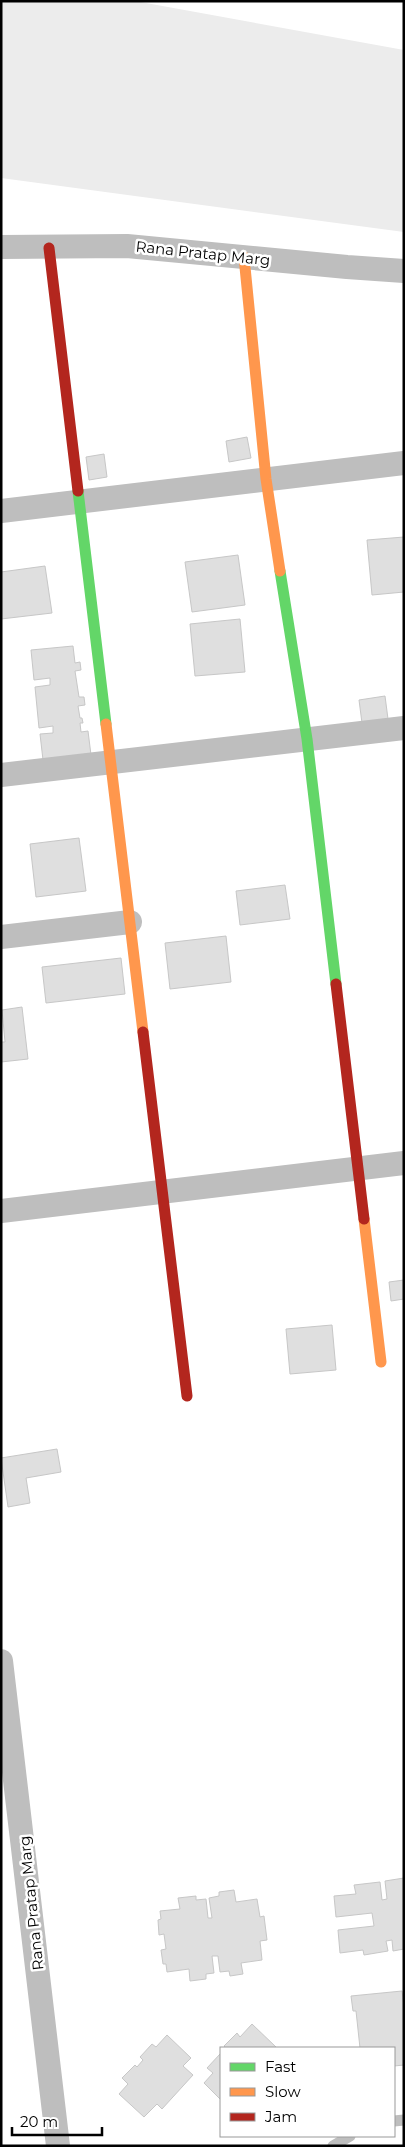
<svg xmlns="http://www.w3.org/2000/svg" width="405" height="2147" font-family="Montserrat,sans-serif">
<rect width="100%" height="100%" fill="#fff"/>
<path fill="#ececec" d="M1 1H135L404 50V232L1 178Z"/>
<path fill="#dfdfdf" stroke="#c7c7c7" d="M247 437 251 458 229 462 226 441Z
M104 454 107 477 89 480 86 457Z
M404 537V592L372 595 367 540Z
M238 555 245 605 192 612 185 562Z
M45 566 52 613 1 619V572Z
M240 619 245 672 195 676 190 624Z
M73 646 75 663 80 662 81 670 75 671 79 697H84L85 705 78 706 80 718H82L83 723H80L81 732 88 731 91 755 43 760 40 734 53 733V726L39 728 35 687 50 685V678L34 680 31 650Z
M385 696 388 719 362 723 359 700Z
M79 838 86 891 36 897 30 844Z
M285 885 290 919 240 925 236 891Z
M226 936 231 982 170 989 165 943Z
M121 958 125 994 46 1003 42 967Z
M22 1007 28 1059 1 1062V1042H5L2 1010Z
M404 1280V1299L391 1301 389 1282Z
M332 1325 336 1370 290 1374 286 1329Z
M57 1449 61 1472 26 1478 30 1503 8 1507 1 1458Z
M404 1878V1949L393 1951 392 1940 386 1941 388 1951 364 1955 363 1950 340 1953 338 1930 374 1926 372 1913 336 1917 334 1896 356 1894 354 1885 380 1882 382 1900 387 1899 385 1881Z
M234 1890 236 1902 257 1899 260 1917 264 1916 267 1940 260 1941 262 1960 241 1963 243 1974 230 1976 229 1971 220 1972 218 1956H212L214 1973 206 1974V1979L190 1981 189 1969 167 1972 166 1964H163L161 1950 166 1949 164 1934 159 1935 158 1920 161 1919 160 1911 180 1909 178 1898 196 1896V1900L206 1899 208 1918H212L209 1898 219 1896V1892Z
M402 1991 404 2006V2065L394 2066V2048H360L356 2011H353L351 1996Z
M252 2024 276 2047 274 2048H226L224 2046 237 2033 240 2037Z
M167 2035 191 2058 183 2066 193 2075 162 2109 157 2104 144 2117 119 2094 128 2084 122 2078 135 2065 137 2067 143 2060 140 2057 152 2044 156 2047Z
M220 2054 221 2056V2100L204 2083 213 2073 207 2068Z"/>
<g fill="none" stroke-linecap="round" stroke-linejoin="round">
<path stroke="#bebebe" stroke-width="11" d="M394 2121 404 2120
M333 2146 350 2136"/>
<path stroke="#bebebe" stroke-width="24" d="M1 247 127 246 347 267 404 271
M1 511 404 463
M1 775 404 728
M1 937 130 922
M1 1211 404 1163
M1 1661 58 2146"/>
<path stroke="#63d668" stroke-width="11" d="M78 491 106 724
M280 571 307 739 336 984"/>
<path stroke="#ff974d" stroke-width="11" d="M244 257 266 479 280 571
M106 724 143 1032
M364 1219 381 1362"/>
<path stroke="#b3261e" stroke-width="11" d="M49 248 78 491
M336 984 364 1219
M143 1032 187 1396"/>
</g>
<g text-anchor="middle" dominant-baseline="central" stroke-width="5" stroke-linejoin="round" paint-order="stroke">
<g font-size="15" fill="#000" stroke="#fff">
<text transform="translate(203 253) rotate(6)">Rana Pratap Marg</text>
<text transform="translate(31 1903) rotate(-96)">Rana Pratap Marg</text>
</g>
</g>
<rect width="405" height="2147" fill="none" stroke="#000000" stroke-width="5"/>
<rect x="220" y="2047" width="175" height="90" fill="#ffffff" stroke="#999999"/>
<rect x="230" y="2063" width="25" height="8" fill="#63d668" stroke="#999999"/>
<text x="265" y="2072" font-size="15" fill="#000000">Fast</text>
<rect x="230" y="2088" width="25" height="8" fill="#ff974d" stroke="#999999"/>
<text x="265" y="2097" font-size="15" fill="#000000">Slow</text>
<rect x="230" y="2113" width="25" height="8" fill="#b3261e" stroke="#999999"/>
<text x="265" y="2122" font-size="15" fill="#000000">Jam</text>
<path d="M12 2127v8h90v-8" fill="none" stroke="#000000" stroke-width="2.5"/>
<text x="20" y="2127" font-size="15" fill="#000000" stroke="#ffffff" stroke-width="4" paint-order="stroke">20 m</text>
</svg>
